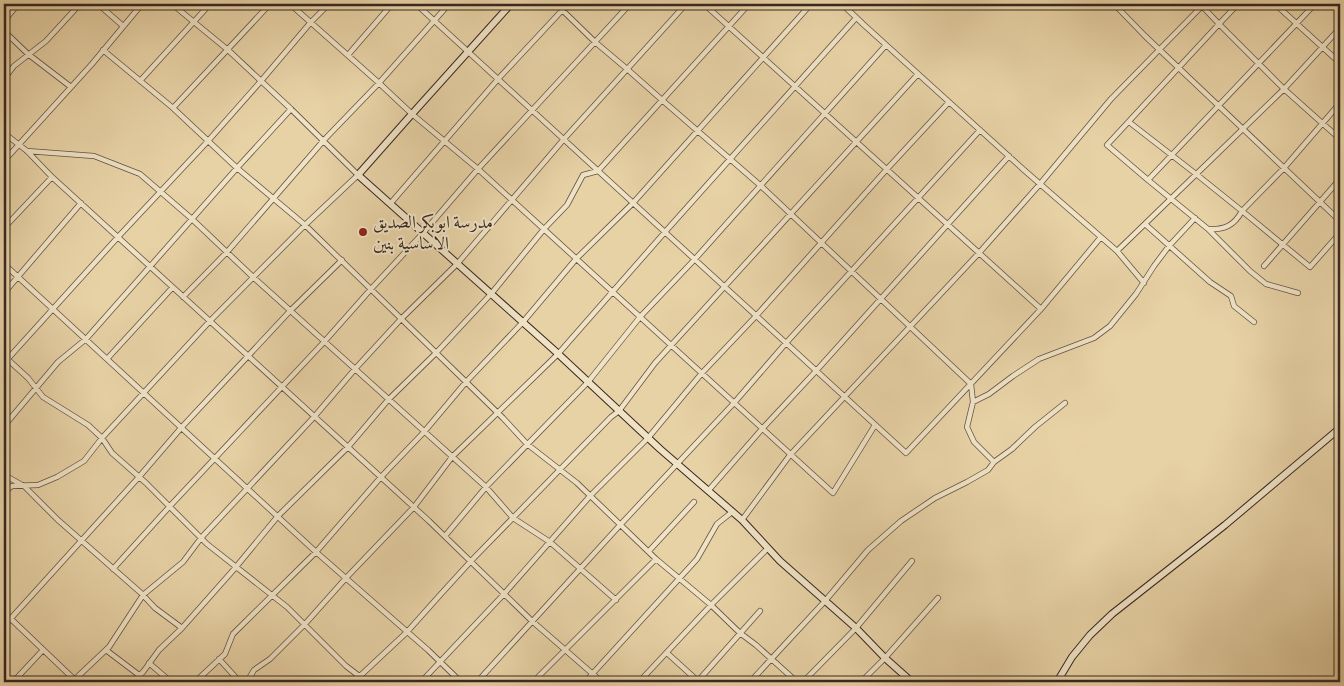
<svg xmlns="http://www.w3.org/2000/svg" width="1344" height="686" font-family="Alegreya,Amiri,serif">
<rect width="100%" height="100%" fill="#e7d2a6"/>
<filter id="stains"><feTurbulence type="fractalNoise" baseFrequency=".004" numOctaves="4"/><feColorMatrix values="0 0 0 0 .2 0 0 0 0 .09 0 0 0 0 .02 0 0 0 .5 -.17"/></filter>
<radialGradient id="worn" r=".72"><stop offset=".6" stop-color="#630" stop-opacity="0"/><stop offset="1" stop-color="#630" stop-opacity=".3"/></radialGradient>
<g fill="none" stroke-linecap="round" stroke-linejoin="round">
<g stroke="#635242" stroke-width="6">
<path id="street" d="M98 4 123 26
M290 4 379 83 412 114 478 169 833 493 875 425
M416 4 906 453 1041 309
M556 4 595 42 627 69 662 100 730 159 761 186 971 384 973 402 967 427 974 442 994 462
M704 4 1041 309 1101 237
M842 4 863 24 1024 170 1117 251 1284 89 1340 28
M1114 4 1145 36 1340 221
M1238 4 1219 24 1284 89 1340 139
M1275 4 1340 63
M1315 4 1148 180 1208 229C1224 230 1234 226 1242 211L1310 267 1340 233
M4 21 18 4
M4 31 28 54 71 87
M103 50 173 108 237 168 305 225 503 418 527 444 577 483 656 559 711 605 740 633 756 645 797 682
M348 55 392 4
M4 79 14 66 46 41 80 4
M140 81 210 4
M173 108 270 4
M1129 122 1196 174 1242 211 1284 168 1340 103
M4 133 27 151 52 177 429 521 532 621 602 682
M27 151 94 156 140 174 192 219 253 277 486 487 513 518 550 542 616 600
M4 161 92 64 142 4
M1148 180 1107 145 1219 24 1202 6
M390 204 499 78 568 4
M1145 224 1210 282 1231 296 1234 306 1254 322
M4 228 52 177
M1208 229 1250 271 1266 284 1298 293
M1117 251 1144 283
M4 264 316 552 428 650 461 682
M1264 266 1340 179
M4 293 81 203
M183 297 227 252 324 140 379 83 449 4
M4 356 28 378 43 397 88 425 102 438 112 453 146 483 207 544 287 607 346 666 367 682
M107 359 172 288
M4 363 118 237 208 141 261 81 311 22 329 4
M973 402 989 394 1013 376 1039 359 1094 338 1110 326 1136 294 1154 266 1169 246 1195 218
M4 426 58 362 86 339 237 168 291 109
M4 473 6 476 24 486 58 520 141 593 155 608 182 628
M708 491 762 429 816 371 1009 156
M4 492 12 486 38 485 57 477 84 461 102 438 209 322 305 225 358 175 291 109 228 50 172 4
M742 520 790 455 979 253 1040 184 1111 99 1204 4
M445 536 486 487 588 382 640 317 695 259 886 45
M649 551 694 502
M113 569 170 506 324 342 371 289 423 233 478 169 630 4
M4 614 11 619 77 682
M4 626 139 477 181 428 290 311 342 260
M106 650 139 675
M667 653 699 682
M219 659 240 682
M149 663 171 682
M13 682 43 650
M72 682 109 647 143 595 183 562 201 538 314 417 355 369 401 319 457 264 564 139 686 4
M132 682 143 672 159 650 182 628 236 567 278 516 348 447 388 400 436 353 491 294 544 229 567 205 583 175 598 171 749 4
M195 682 225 654 233 634 316 552 381 477 424 432 466 382 523 322 576 259 633 203 811 4
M247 682 254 670 270 659 305 624 346 578 414 507 452 457 558 354 665 232 856 18
M357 682 360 676 407 632 440 595 471 561 611 417 619 411 655 363 918 74
M421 682 504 594 590 496 648 438 702 373 756 316 887 169 949 102
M477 682 621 524 734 403 786 343 980 130
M533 682 656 559
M585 682 697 559 717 524 732 512
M639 682 711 605 768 548
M697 682 760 611
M750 682 825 601 868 550 901 521 935 498 967 482 988 470 994 462 1012 449 1035 427 1065 403
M803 682 856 628 912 561
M861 682 885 658 938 598"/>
</g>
<g stroke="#372821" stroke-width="8">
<path id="secondary" d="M511 4 412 114 358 175 554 350 660 449 742 520 780 561 856 628 885 658 912 682
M1057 682 1072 657 1090 635 1112 614 1225 525 1340 428"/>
</g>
<use href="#street" stroke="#efe2c5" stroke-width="4.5"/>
<use href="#secondary" stroke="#efe2c5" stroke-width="6"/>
</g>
<circle fill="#8f2418" stroke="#efe2c5" stroke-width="2" cx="363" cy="232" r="5"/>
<g text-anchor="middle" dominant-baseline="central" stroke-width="4" stroke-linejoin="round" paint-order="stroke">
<g font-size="18" fill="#372821" stroke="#efe2c5" text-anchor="start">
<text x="373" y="222">مدرسة ابوبكر الصديق<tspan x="373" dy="21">الاساسية بنين</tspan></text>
</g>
</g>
<rect width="1344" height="686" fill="none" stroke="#e7d2a6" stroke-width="20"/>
<rect x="5" y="5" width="1334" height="676" fill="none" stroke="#372821" stroke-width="2.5"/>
<rect x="10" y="10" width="1324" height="666" fill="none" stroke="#372821"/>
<rect width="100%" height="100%" filter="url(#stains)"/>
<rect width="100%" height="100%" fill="url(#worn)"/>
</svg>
